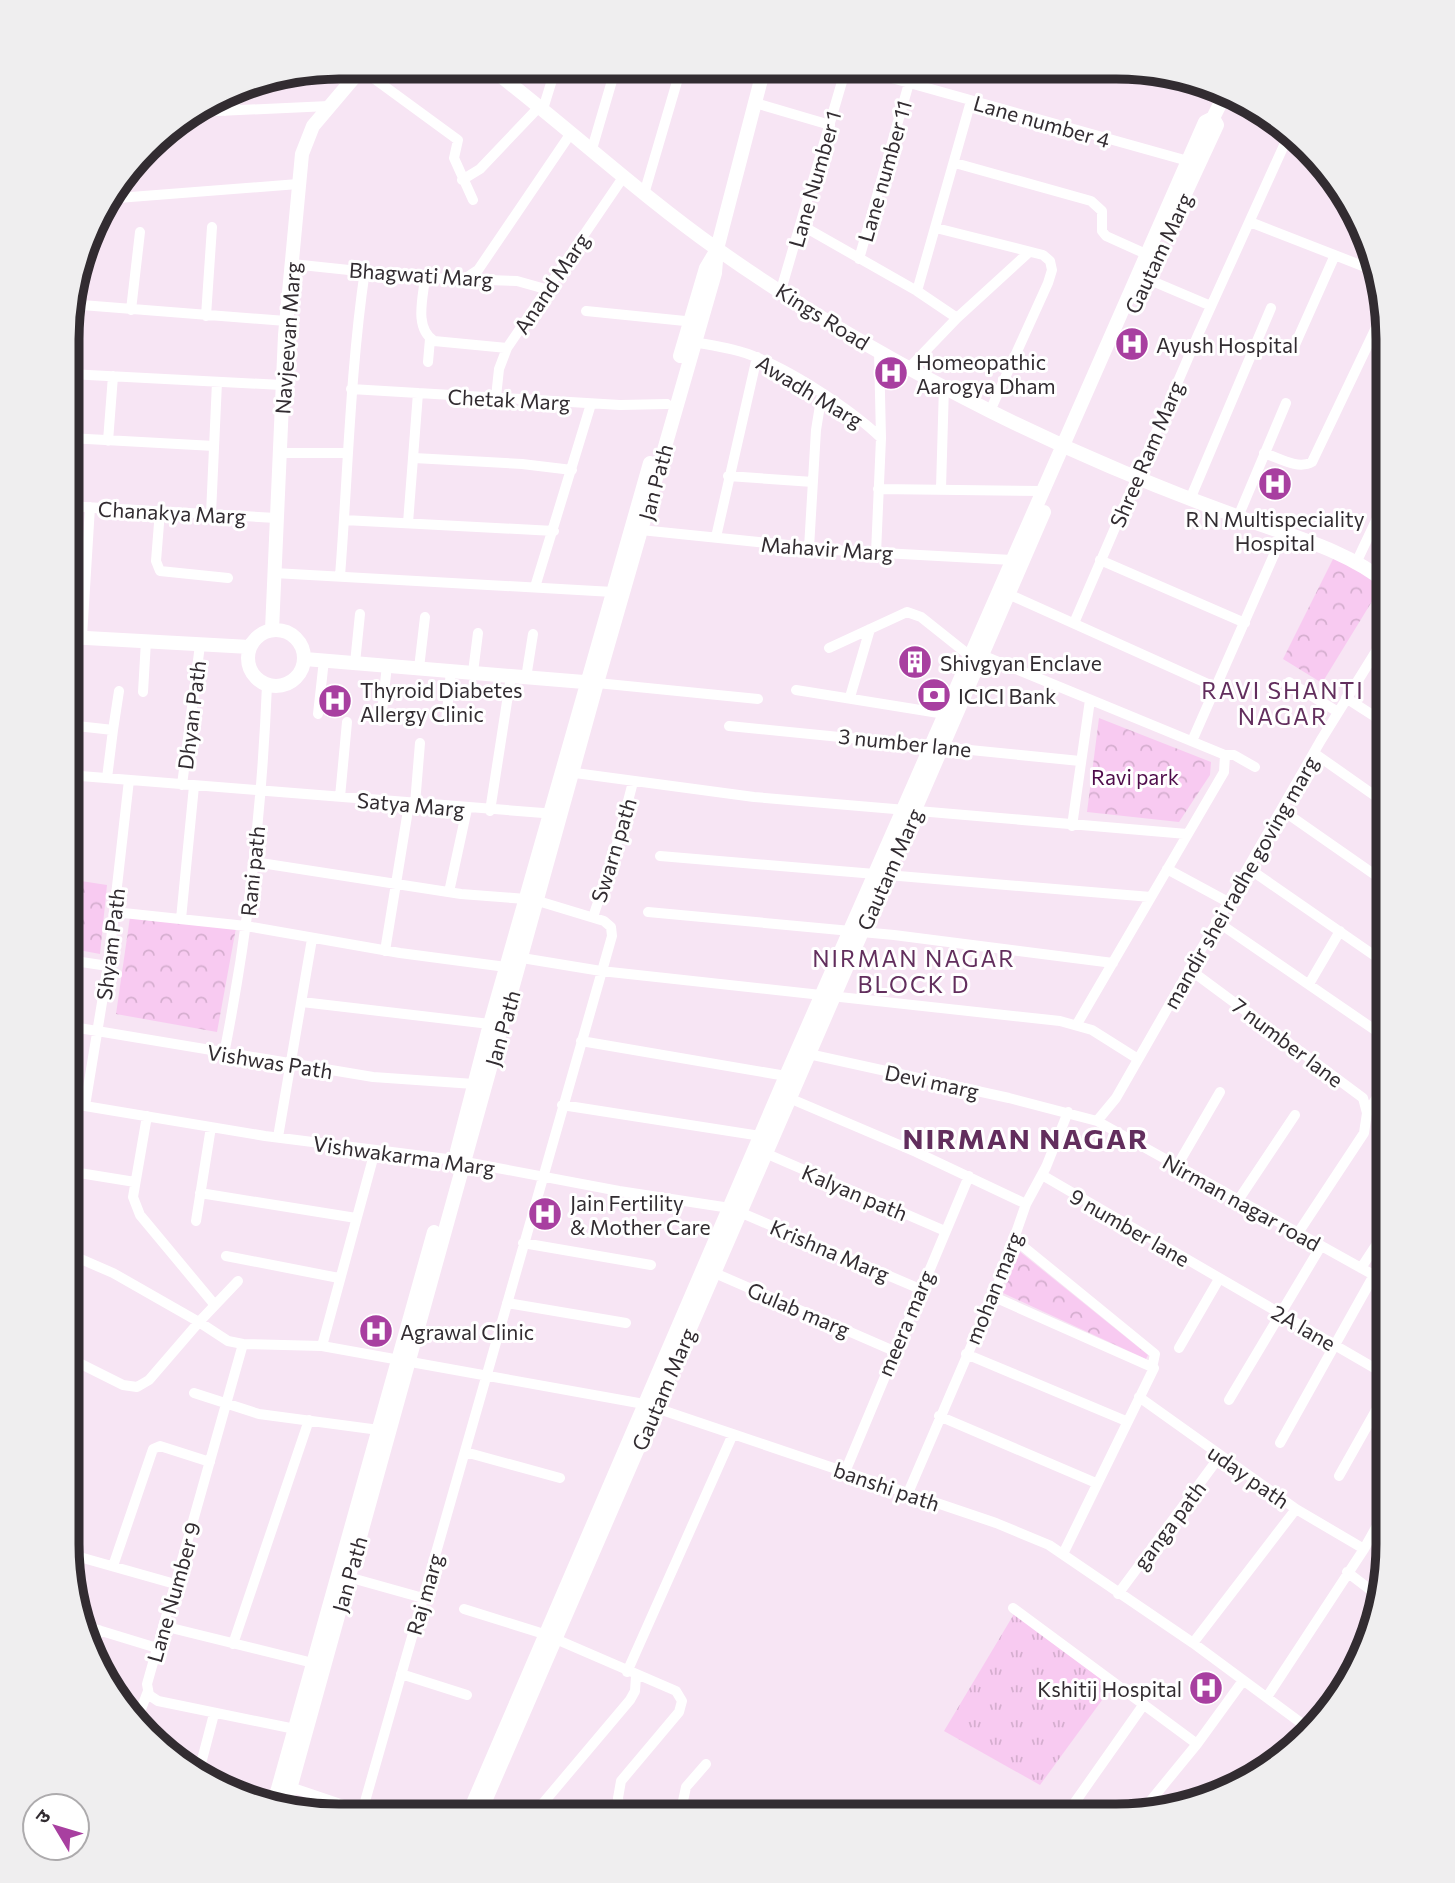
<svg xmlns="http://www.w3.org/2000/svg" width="1455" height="1883" font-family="Commissioner,'Noto Sans Devanagari',sans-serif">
<defs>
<pattern id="grass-tufts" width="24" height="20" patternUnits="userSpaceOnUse" patternTransform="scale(1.75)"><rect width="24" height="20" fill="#f8caf1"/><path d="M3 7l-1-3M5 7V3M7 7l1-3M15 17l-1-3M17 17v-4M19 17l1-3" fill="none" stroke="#d5aecf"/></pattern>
<pattern id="forest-crowns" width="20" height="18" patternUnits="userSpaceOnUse" patternTransform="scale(1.75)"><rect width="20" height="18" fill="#f8caf1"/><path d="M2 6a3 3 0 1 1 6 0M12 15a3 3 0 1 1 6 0" fill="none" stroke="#d5aecf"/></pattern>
</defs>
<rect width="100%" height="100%" fill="#f7e5f4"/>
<path fill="url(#grass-tufts)" d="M1014 1614 1113 1685 1040 1785 944 1731Z"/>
<path fill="url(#forest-crowns)" d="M1338 549 1382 585 1322 683 1283 659Z
M1099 718 1211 762 1210 775 1179 822 1087 812Z
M68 879 107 885 100 954 68 948Z
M130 917 236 928 217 1032 116 1014Z
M1019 1251 1148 1355 1146 1359 1003 1293Z"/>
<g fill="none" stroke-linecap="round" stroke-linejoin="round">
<path stroke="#fff" stroke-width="10" d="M330 68 350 81
M856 68 1188 161
M361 69 458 140 454 158 473 200
M755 103 830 125
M543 109 556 67
M225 111 260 80
M196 112 329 106
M592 149 616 67
M955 163 1091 201 1102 211V231L1106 236 1155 258
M462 180 480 169 540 106
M644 194 681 68
M105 199 298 184
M1250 222 1373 270
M801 225 917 291 957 318
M936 228 1043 255 1050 261 1052 270 1048 283 990 411
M859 259 909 83
M292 264 425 278 517 281 549 290
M425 278C423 298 414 328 434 341L507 348
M1145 278 1211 306
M463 280 478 270 571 133
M781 290 846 68
M917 291 971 101
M69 304 286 321
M131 310 140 232
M586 311 695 322
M206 316 212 227
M69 327 73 304
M694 342C715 346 738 349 758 358 795 373 852 410 881 438
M1294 347 1335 255
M428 362 430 339
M910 367 957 318 1028 253
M69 374 282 385
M351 389 620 405 667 404
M496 397 499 369 507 348 624 176
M69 438 214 446
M108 441 113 376
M279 453H348
M1264 453C1279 458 1298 470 1312 462L1383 313
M414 458 522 464 572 470
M728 476 813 482
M941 488 944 386
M878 489 1042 491
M1191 497 1271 308
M68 506 276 518
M160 511 156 561 160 571 228 578
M211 514 217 382
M1238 517 1286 403
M344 520 554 531
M408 523 418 393
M641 530 846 551 1012 560
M716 537 757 357
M809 548 816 430 822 393
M876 553 881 438 879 351
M1100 560 1245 623
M1356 563 1388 495
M274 573 613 592
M340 576C348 474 350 372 365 270
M535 587 591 404
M1008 594 1217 688
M1074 623 1198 335 1290 132
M82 637 90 507
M829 648 907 612 921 617 970 656
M982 655 1225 755 1224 772 1077 1024
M355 663 360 614
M419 668 425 617
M473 672 478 633
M526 678 533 634
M1289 682 1338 712
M597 683 758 699
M796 690 945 714
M143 692 146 641
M850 697 870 629
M1346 698 1388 725
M318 714 324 660
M381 721 387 665
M446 721 451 671
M68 725 113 730 107 778
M729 726 1080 761
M113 730 119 691
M1192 741 1284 532
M1314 753 1388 805
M1225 755H1234L1255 767
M575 773 754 797 1187 834
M68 775 556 814
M182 785 200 645
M340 797 347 722
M1379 799 1388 786
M415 804 420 743
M1282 810 1388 884
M490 811 511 676
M1072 826 1090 700
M660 856 1151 897
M254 862 461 894 526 899
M1248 868 1388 965
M1167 869 1228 902
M449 892 467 809
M114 912 246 926 400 953 506 967
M648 912 894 935 1113 963
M593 917 615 851 633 782
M181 919 194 786
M1216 921 1388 1039
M385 951 409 804
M522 958 601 971 1060 1021 1092 1030 1138 1059
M68 960 108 966
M1189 969 1363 1098 1367 1113 1364 1133 1298 1233
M1309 984 1340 931
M302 1002 490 1024
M67 1026 373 1077 474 1084
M581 1041 786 1076
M804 1053 1009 1098 1097 1121 1388 1283
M224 1054C248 933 262 809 267 685
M789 1098 916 1152 1026 1204
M67 1103 265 1136 455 1160 619 1191 730 1208 920 1289
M562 1105 767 1137
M85 1106 108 966 129 780
M1367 1113 1388 1080
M147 1116 133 1197 140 1215 214 1304
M1097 1121 1116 1098 1321 740 1388 632
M278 1137 312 939
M765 1153 945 1231
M1177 1166 1220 1092
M67 1171 135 1182
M1042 1175 1388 1376
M200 1193 356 1218
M1239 1199 1295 1115
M196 1221 211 1127
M1014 1239 1155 1354 1152 1368
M523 1243 651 1265
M67 1253 113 1273 199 1322 238 1281
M226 1256 339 1278
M1361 1268 1388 1227
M710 1271 894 1351
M992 1296 1154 1368 1063 1554
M507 1303 626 1323
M243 1344 147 1684 149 1695 158 1701 295 1729
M322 1346 375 1151
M1179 1348 1219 1279
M966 1354 1126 1421
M67 1357 123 1385 137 1387 149 1380 199 1322 228 1341 243 1344 322 1346 644 1404 996 1523 1049 1545 1193 1643 1312 1731
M194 1393 259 1414 379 1430
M1139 1397 1296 1509 1364 1549
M1229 1400 1321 1246
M939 1416 1096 1483
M1280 1443 1374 1275
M465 1452 560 1478
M845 1472 969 1176
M1339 1476 1388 1389
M908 1493 1000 1279 1026 1204 1046 1167 1068 1112
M69 1554 175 1584
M113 1566 153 1449 160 1446 210 1462
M1347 1572 1381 1598
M348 1577 423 1598
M1118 1594 1220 1456
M1013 1608 1197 1744
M464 1609 544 1634 676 1691 682 1701 679 1712 621 1781 618 1798 621 1815
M85 1626 157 1648
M163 1626 313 1663
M1193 1643 1296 1509
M233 1644 309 1420
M92 1655 99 1630
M627 1672 733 1434
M401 1674 467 1695
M1267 1697 1364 1549 1388 1506
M135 1725 148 1691
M198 1775 214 1714
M290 1787 370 1814
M1073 1805 1144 1704
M1143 1810 1197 1744 1242 1682
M362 1812 612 936 611 927 604 921 538 901
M533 1815 630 1700 635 1691 636 1676
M680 1815 686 1787 706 1764"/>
<path stroke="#fff" stroke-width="14" d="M489 67C566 126 638 193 717 249 803 310 897 364 990 411 1070 451 1155 487 1239 517 1290 536 1346 549 1388 584
M1172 222 1217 125 1213 118
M680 356 706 268 715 253
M248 658a28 28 0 1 1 56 0a28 28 0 1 1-56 0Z
M272 630 285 335 302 154 313 126 363 67
M68 637 250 647
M305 659 596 683
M457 1151 490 1024 650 463
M274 1803 434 1232
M285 1807 597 683 715 273 717 249 764 68
M468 1815 786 1076 1205 122 1213 118 1224 96
M479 1815 1044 512"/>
</g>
<defs>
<g id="hospital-disc" transform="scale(1.75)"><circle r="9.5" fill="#a83fa0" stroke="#fff"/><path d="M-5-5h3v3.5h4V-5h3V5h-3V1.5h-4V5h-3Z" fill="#fff"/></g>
<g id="building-disc" transform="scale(1.75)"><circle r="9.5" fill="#a83fa0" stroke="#fff"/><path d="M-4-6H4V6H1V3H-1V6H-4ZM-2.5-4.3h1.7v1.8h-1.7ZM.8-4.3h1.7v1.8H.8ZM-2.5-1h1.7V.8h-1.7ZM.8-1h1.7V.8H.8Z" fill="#fff"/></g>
<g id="bank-disc" transform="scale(1.75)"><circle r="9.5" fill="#a83fa0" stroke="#fff"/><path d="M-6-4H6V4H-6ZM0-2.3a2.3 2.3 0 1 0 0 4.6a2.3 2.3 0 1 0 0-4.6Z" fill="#fff"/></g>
</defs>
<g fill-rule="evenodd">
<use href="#hospital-disc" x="1132" y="344"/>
<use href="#hospital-disc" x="891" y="373"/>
<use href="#hospital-disc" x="1275" y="484"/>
<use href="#building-disc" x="915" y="662"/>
<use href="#bank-disc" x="934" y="695"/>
<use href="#hospital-disc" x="335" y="701"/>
<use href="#hospital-disc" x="545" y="1214"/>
<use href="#hospital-disc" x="376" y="1331"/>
<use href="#hospital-disc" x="1206" y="1688"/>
</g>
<g text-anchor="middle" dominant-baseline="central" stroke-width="6" stroke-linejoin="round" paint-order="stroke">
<g font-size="21" fill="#322c31" stroke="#fff">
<text transform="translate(1042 121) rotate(16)">Lane number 4</text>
<text transform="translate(884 171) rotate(-74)">Lane number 11</text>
<text transform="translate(814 179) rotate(-74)">Lane Number 1</text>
<text transform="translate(1158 253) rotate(-65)">Gautam Marg</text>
<text transform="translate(421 274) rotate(4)">Bhagwati Marg</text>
<text transform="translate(551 283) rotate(-56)">Anand Marg</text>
<text transform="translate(823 316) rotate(32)">Kings Road</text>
<text transform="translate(287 338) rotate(-86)">Navjeevan Marg</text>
<text transform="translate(810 391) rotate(31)">Awadh Marg</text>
<text transform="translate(509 399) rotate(3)">Chetak Marg</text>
<text transform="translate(1146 454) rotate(-67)">Shree Ram Marg</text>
<text transform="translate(655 482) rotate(-75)">Jan Path</text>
<text transform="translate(172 512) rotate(3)">Chanakya Marg</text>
<text transform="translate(827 548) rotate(4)">Mahavir Marg</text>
<text transform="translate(191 715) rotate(-83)">Dhyan Path</text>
<text transform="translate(905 742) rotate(6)">3 number lane</text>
<text transform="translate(411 804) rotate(5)">Satya Marg</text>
<text transform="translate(613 850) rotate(-73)">Swarn path</text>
<text transform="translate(889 869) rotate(-66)">Gautam Marg</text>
<text transform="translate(252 871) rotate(-84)">Rani path</text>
<text transform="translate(1240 882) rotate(-60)">mandir shei radhe goving marg</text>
<text transform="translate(110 944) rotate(-83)">Shyam Path</text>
<text transform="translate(502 1028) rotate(-74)">Jan Path</text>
<text transform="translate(1288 1042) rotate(37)">7 number lane</text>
<text transform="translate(270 1061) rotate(9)">Vishwas Path</text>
<text transform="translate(932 1081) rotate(12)">Devi marg</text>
<text transform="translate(404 1155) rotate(8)">Vishwakarma Marg</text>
<text transform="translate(855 1192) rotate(23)">Kalyan path</text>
<text transform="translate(1242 1202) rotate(29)">Nirman nagar road</text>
<text transform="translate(1130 1227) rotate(30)">9 number lane</text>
<text transform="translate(830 1250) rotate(23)">Krishna Marg</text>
<text transform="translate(993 1288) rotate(-68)">mohan marg</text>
<text transform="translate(799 1309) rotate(23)">Gulab marg</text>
<text transform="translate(905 1323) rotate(-67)">meera marg</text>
<text transform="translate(1304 1327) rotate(30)">2A lane</text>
<text transform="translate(663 1389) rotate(-67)">Gautam Marg</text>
<text transform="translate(1249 1476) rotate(35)">uday path</text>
<text transform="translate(887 1486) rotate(19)">banshi path</text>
<text transform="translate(1169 1525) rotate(-53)">ganga path</text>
<text transform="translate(349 1574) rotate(-74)">Jan Path</text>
<text transform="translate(173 1592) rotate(-74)">Lane Number 9</text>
<text transform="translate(424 1594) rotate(-74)">Raj marg</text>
</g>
<g font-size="21" fill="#322c31" stroke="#fff" text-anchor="start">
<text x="1156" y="344">Ayush Hospital</text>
<text x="916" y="361">Homeopathic<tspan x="916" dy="24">Aarogya Dham</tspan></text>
<text x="1275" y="518" text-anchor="middle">R N Multispeciality<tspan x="1275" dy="24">Hospital</tspan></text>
<text x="940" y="662">Shivgyan Enclave</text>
<text x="360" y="689">Thyroid Diabetes<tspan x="360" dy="24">Allergy Clinic</tspan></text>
<text x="958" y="695">ICICI Bank</text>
<text x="570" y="1202">Jain Fertility<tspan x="570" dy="24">&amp; Mother Care</tspan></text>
<text x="400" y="1331">Agrawal Clinic</text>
<text x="1182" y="1688" text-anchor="end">Kshitij Hospital</text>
</g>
<g font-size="21" fill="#4f0d4b" stroke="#fff">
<text x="1135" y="776">Ravi park</text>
</g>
<g font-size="23" letter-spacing="2" fill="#622e5d" stroke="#fff">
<text x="1283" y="690">RAVI SHANTI<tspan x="1283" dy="26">NAGAR</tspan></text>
<text x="914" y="958">NIRMAN NAGAR<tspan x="914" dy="26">BLOCK D</tspan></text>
</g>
<g font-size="28" font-weight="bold" letter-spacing="2" fill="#622e5d" stroke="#fff">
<text x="1026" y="1138">NIRMAN NAGAR</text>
</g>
</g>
<path d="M0 0H1455V1883H0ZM339 79H1116A260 260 0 0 1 1376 339V1544A260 260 0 0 1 1116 1804H339A260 260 0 0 1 79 1544V339A260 260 0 0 1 339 79Z" fill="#efeeef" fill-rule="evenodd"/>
<path fill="none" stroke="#322c31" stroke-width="9" d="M339 79H1116A260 260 0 0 1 1376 339V1544A260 260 0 0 1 1116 1804H339A260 260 0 0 1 79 1544V339A260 260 0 0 1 339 79Z"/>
<g transform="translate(56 1827) rotate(308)"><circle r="33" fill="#ffffff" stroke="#adabad" stroke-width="2"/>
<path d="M0-5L12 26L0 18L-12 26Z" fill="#a83fa0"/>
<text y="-10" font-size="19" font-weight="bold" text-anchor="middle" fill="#322c31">उ</text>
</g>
</svg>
